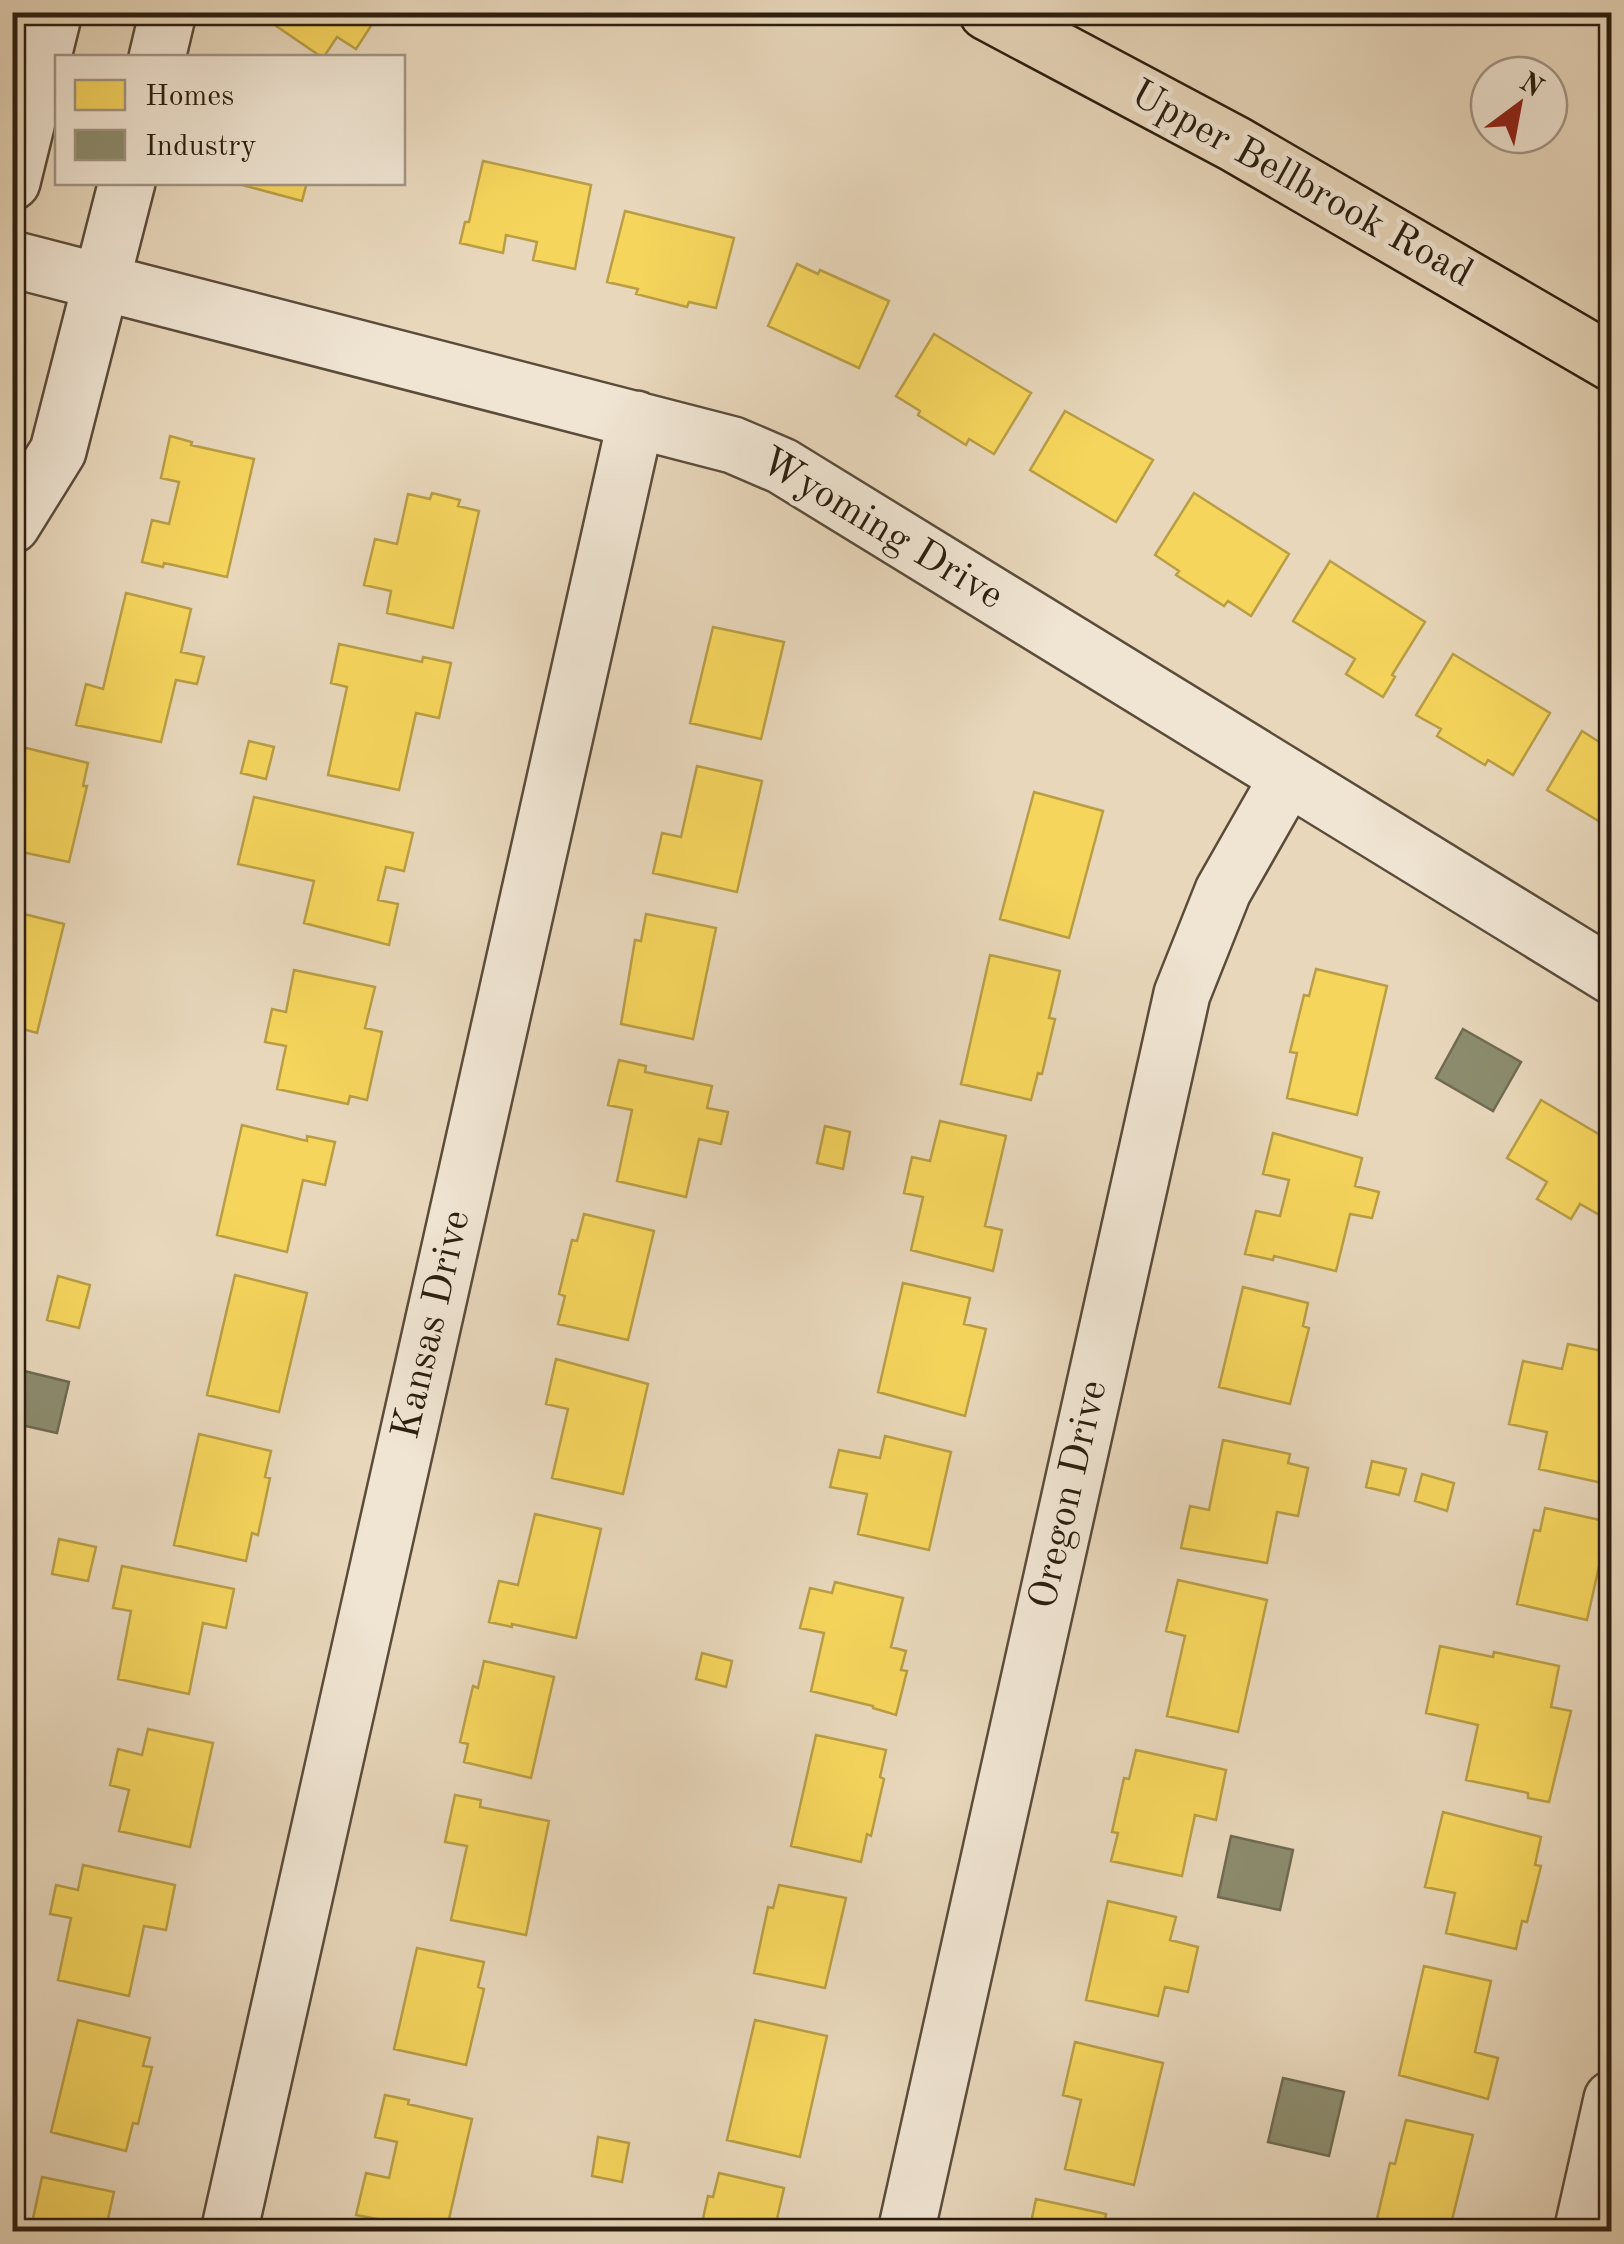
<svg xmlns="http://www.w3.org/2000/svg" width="1624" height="2244" font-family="'Old Standard TT',serif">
<rect width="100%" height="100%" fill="#e8d7bb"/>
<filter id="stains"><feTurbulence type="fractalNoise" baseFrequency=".002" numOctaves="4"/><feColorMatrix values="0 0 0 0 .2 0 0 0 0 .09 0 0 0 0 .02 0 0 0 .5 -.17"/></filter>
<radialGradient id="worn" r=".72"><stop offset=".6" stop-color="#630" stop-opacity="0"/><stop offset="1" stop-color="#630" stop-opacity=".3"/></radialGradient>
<path fill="#f6d55c" stroke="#b99e45" stroke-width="2.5" d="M267 12H380L356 49 337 37 323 58 263 17Z
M483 161 591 185 575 269 533 260 537 242 506 235 503 253 460 243 465 222H469Z
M231 182H307L302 201Z
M625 211 734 238 716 308 689 302 687 307 636 294 638 289 607 282Z
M797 264 818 274 820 270 889 301 859 368 768 326Z
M934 334 1031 393 994 454 969 439 966 445 918 415 920 411 896 396Z
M1065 411 1153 460 1116 522 1030 470Z
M170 436 192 442 191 445 254 459 227 577 164 563 163 567 142 562 152 520 169 524 179 482 161 478Z
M432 493 460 500 458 506 479 511 453 628 387 613 391 591 364 585 375 539 397 544 408 494 430 499Z
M1194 493 1289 554 1251 616 1228 601 1224 606 1176 575 1179 571 1155 555Z
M1330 561 1425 622 1392 675 1395 677 1383 697 1346 674 1355 659 1293 621Z
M126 593 191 609 181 652 204 657 197 684 176 680 161 742 76 725 86 684 103 689Z
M713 627 784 642 761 739 690 723Z
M339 644 422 662 423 657 451 663 439 718 416 713 399 790 328 775 347 687 331 683Z
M1453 654 1550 713 1513 775 1488 760 1485 765 1437 736 1441 729 1416 715Z
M1582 731 1604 745 1606 740 1612 743V829L1547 790Z
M249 741 274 747 266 779 241 773Z
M22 747 88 763 83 786H87L69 862 12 850V786Z
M697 766 762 781 737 892 653 873 662 833 681 837Z
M1034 792 1103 811 1069 938 1000 919Z
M254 797 413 833 404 871 386 867 378 900 398 904 389 945 304 923 314 881 238 864Z
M12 911 64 924 37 1033 12 1026Z
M646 914 716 928 693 1039 621 1024 635 940 641 941Z
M990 955 1060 971 1049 1018 1055 1019 1042 1074 1038 1073 1031 1100 961 1084Z
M1316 969 1387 986 1357 1115 1287 1098 1297 1053 1290 1052 1304 995 1309 996Z
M294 970 375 987 365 1028 382 1032 367 1100 350 1096 348 1104 277 1089 286 1046 265 1042 272 1009 286 1012Z
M619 1060 646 1066 645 1072 712 1086 707 1108 728 1112 721 1144 699 1139 686 1197 617 1181 632 1110 608 1105Z
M1541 1100 1612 1142V1222L1580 1204 1571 1219 1537 1199 1547 1182 1507 1158Z
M940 1121 1006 1136 985 1226 1002 1230 993 1271 911 1250 923 1197 904 1193 912 1157 930 1161Z
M242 1125 307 1141V1136L335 1142 325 1185 303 1180 287 1252 217 1235Z
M825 1126 850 1132 843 1169 817 1163Z
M1273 1133 1362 1158 1355 1186 1379 1192 1372 1218 1350 1214 1336 1271 1274 1256 1273 1260 1245 1254 1256 1211 1280 1216 1289 1180 1263 1174Z
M584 1214 654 1231 628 1340 558 1324 565 1296 559 1294 572 1240 577 1241Z
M235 1275 307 1293 279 1412 207 1395Z
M58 1276 90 1285 79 1328 47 1320Z
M903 1283 970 1298 964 1324 986 1329 965 1416 878 1392Z
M1243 1287 1308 1303 1303 1326 1309 1328 1290 1404 1219 1387Z
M1568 1344 1612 1353V1440L1602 1483 1539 1469 1547 1432 1509 1424 1523 1361 1562 1369Z
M556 1359 648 1384 623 1494 552 1478 568 1409 546 1404Z
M199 1434 271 1451 265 1477 270 1478 258 1535 252 1533 246 1561 174 1545Z
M885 1436 951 1452 929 1550 858 1534 867 1494 830 1487 839 1450 880 1458Z
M1223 1440 1290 1454 1288 1463 1308 1468 1298 1516 1277 1512 1267 1563 1181 1548 1190 1506 1209 1510Z
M1372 1461 1406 1469 1399 1495 1366 1487Z
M1422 1474 1454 1483 1447 1511 1415 1501Z
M1545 1508 1609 1522 1587 1620 1517 1604 1534 1530 1540 1531Z
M535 1514 601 1529 576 1638 512 1624V1627L489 1622 499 1581 518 1585Z
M59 1539 96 1547 88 1581 52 1574Z
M122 1566 234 1589 226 1628 203 1623 189 1694 118 1679 131 1611 113 1608Z
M1178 1580 1267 1600 1238 1732 1167 1716 1185 1636 1166 1631Z
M835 1582 903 1598 891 1647 906 1651 901 1670 907 1671 896 1715 873 1708V1706L811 1691 824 1633 800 1628 810 1588 832 1593Z
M1440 1646 1493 1657 1494 1652 1559 1666 1551 1707 1571 1711 1549 1802 1528 1798V1793L1466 1780 1478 1725 1426 1713Z
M702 1653 732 1661 726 1687 696 1679Z
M484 1661 554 1677 531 1778 464 1762 468 1744 460 1742 473 1686 478 1688Z
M148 1729 213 1743 190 1847 119 1831 129 1790 110 1785 118 1749 142 1755Z
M816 1735 886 1750 880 1777 884 1779 871 1836 867 1834 861 1862 791 1846Z
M1136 1750 1226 1770 1216 1820 1195 1815 1182 1876 1111 1861 1118 1833 1112 1832 1124 1778 1129 1779Z
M455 1795 481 1800 480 1807 549 1821 526 1935 451 1920 467 1846 445 1842Z
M1443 1812 1541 1837 1535 1865 1541 1866 1527 1922 1522 1921 1516 1949 1446 1933 1455 1893 1425 1887Z
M83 1865 175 1885 166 1930 144 1926 129 1996 58 1980 71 1918 50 1914 56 1885 78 1890Z
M779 1885 846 1898 825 1988 754 1973 768 1907 773 1908Z
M1108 1901 1176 1917 1170 1940 1198 1947 1188 1992 1165 1987 1158 2016 1086 2000Z
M417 1948 484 1962 478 1987 484 1989 466 2065 394 2049Z
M1424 1966 1491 1981 1475 2052 1498 2058 1488 2099 1399 2075Z
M78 2020 150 2038 143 2066 152 2067 138 2124 133 2123 126 2151 51 2132Z
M755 2020 827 2036 800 2157 727 2140Z
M1075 2042 1163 2063 1134 2185 1065 2169 1081 2100 1063 2095Z
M385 2095 409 2100 408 2104 472 2119 446 2232 356 2215 366 2173 389 2178 397 2142 375 2137Z
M1406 2120 1473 2135 1449 2232H1374L1390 2163 1395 2164Z
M598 2137 629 2143 622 2182 592 2176Z
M719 2173 784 2188 774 2232H700L708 2196 713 2197Z
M42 2177 114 2192 105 2232H30Z
M1036 2199 1106 2214 1103 2232H1029Z"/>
<path fill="#8c8c6e" stroke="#6f6b52" stroke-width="2.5" d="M1463 1029 1521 1062 1493 1111 1436 1078Z
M12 1368 69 1382 57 1433 12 1423Z
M1231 1836 1293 1850 1280 1910 1218 1897Z
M1283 2078 1344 2092 1329 2156 1268 2142Z"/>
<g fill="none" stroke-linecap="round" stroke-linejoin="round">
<g stroke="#5b4c3a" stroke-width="60">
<path id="minor" d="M157 58 168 12
M12 182 54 12
M12 259 733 445 782 466 1612 976
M12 525 58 451 127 182
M229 2232 636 419
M906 2232 1182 994 1223 891 1288 777
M1582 2232 1612 2099"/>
</g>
<g stroke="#2c1e0f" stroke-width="60">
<path id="major" d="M987 12 1235 144 1612 363"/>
</g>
<use href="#minor" stroke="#f0e5d3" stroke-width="55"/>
<use href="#major" stroke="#e8d7bb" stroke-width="55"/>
</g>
<g text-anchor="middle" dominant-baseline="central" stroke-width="10" stroke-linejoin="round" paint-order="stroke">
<g font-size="40" fill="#2c1e0f" stroke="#f0e5d3">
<text transform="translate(1301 185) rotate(29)">Upper Bellbrook Road</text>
<text transform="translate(881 530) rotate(31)">Wyoming Drive</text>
<text transform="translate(433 1325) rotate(-77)">Kansas Drive</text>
<text transform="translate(1070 1495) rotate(-77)">Oregon Drive</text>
</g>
</g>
<rect width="1624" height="2244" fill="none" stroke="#e8d7bb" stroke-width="50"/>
<rect x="15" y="15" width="1594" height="2214" fill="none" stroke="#2c1e0f" stroke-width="5"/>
<rect x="25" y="25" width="1574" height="2194" fill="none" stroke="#2c1e0f" stroke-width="2.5"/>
<rect x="55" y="55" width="350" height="130" fill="#f0e5d3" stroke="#a29585" stroke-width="2.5"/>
<rect x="75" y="80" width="50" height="30" fill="#f6d55c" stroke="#a29585" stroke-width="2.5"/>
<text x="145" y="105" font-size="30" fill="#2c1e0f">Homes</text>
<rect x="75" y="130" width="50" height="30" fill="#8c8c6e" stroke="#a29585" stroke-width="2.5"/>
<text x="145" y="155" font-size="30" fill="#2c1e0f">Industry</text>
<g transform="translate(1519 105) rotate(32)"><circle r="48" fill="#f0e5d3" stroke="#a29585" stroke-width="2.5"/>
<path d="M0-8L18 38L0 25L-18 38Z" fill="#8f2418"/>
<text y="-15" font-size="28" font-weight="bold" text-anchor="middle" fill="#2c1e0f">N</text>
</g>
<rect width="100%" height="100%" filter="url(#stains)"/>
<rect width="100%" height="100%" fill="url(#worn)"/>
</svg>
